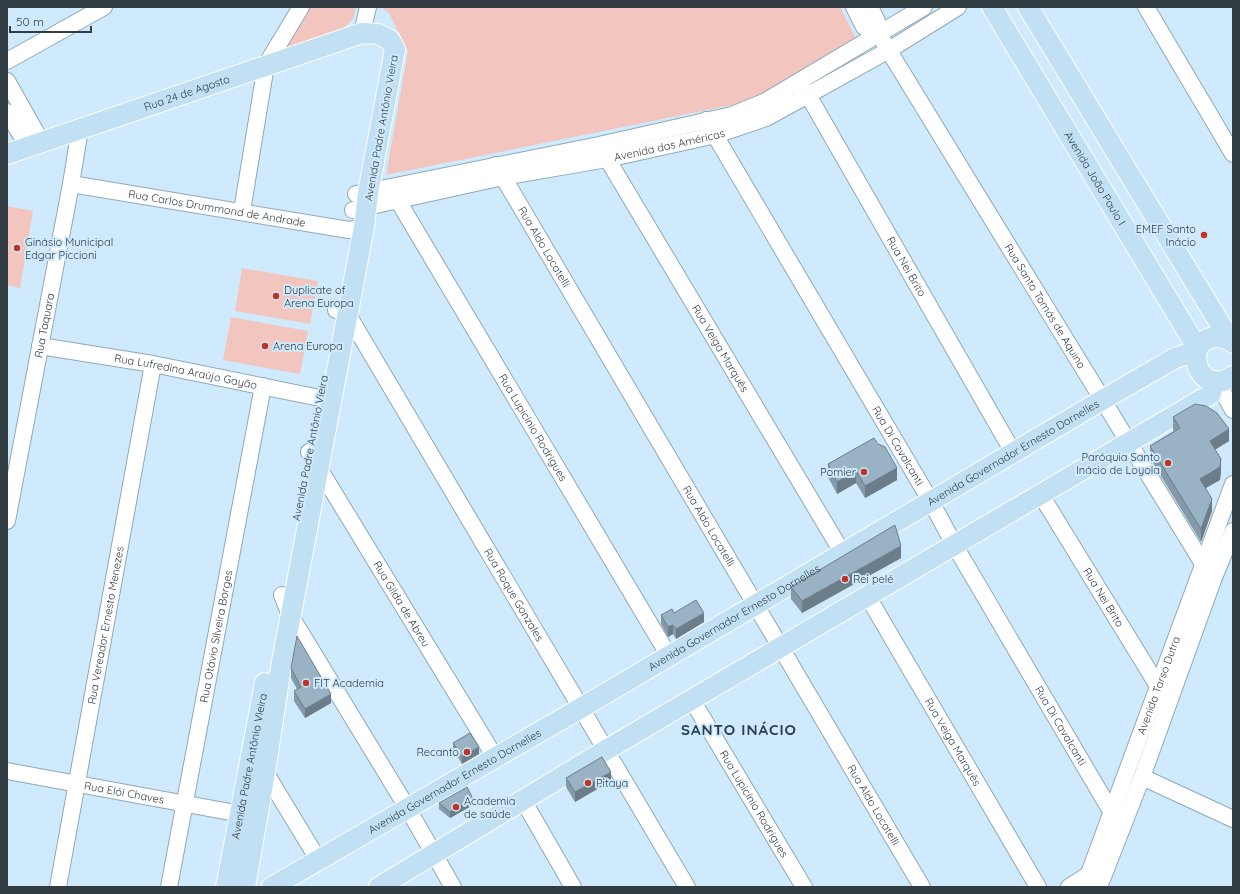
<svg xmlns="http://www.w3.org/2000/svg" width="1240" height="894" font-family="Quicksand,sans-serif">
<rect width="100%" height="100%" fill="#cfeafc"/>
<path fill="#f2c6bf" d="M309 7H356L353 19 344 28 277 52 294 31Z
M381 7H840L856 39 747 102 386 175 408 51 389 13Z
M7 206 33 211 20 288 7 285Z
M242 268 318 281 310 324 235 311Z
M231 317 308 331 300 374 223 360Z"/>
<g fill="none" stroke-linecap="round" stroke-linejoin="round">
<g stroke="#8fa9b9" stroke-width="18">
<g id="minor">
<path d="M854 7 864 27 878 33"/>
<path id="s1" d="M870 7 877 21 878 33 1213 580"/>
<path d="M1146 7 1233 154"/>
<path d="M362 33 368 7"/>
<path d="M7 61 104 7"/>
<path d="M7 81 42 143"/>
<path id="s2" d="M802 88 808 95 1013 452"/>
<path d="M7 112 28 147"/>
<path id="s3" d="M706 120 930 500 955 546 1112 813"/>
<path id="s4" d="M602 150 842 552"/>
<path id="s5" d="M496 165 922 887"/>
<path id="s6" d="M71 184 349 230 364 227"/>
<path d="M356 194 599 145 732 115 764 102 924 7"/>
<path id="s7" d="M397 199 669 656"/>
<path id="s8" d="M353 210 503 177 607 159 716 135 766 118 808 95 889 50 958 7"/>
<path d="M242 211 266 65 301 7"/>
<path id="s9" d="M336 310 347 313 687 887"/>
<path id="s10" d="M40 346 153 364 320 398 332 397"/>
<path d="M1217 382 1233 410"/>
<path id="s11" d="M309 452 495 757"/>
<path id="s12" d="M1041 495 1158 686 1164 688"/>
<path id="s13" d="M7 521 71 184 80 129"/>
<path d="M282 595 290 615 408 809 453 887"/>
<path id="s14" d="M868 597 1038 887"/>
<path id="s15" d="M692 700 804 887"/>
<path id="s16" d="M7 771 241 814"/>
<path d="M265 772 319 861"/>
<path d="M1142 777 1233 819"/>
<path d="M523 800 573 887"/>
<path id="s17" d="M58 887 153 364"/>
<path id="s18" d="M169 887 263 386"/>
<path d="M1069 887 1088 875 1092 876"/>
<path id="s19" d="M1084 887 1233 484"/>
<path d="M1099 887 1142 777 1213 580 1233 531"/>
</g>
</g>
<g stroke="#fff" stroke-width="22">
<g id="major">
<path id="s20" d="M992 7 1198 349"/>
<path d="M1028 7 1230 340"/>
<path id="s21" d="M7 154 362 33 378 34 390 40 395 49 368 193 364 227 281 667 265 772 245 887"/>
<path d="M1233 343C1228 338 1222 337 1216 337 1179 341 1199 400 1233 376"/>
<path id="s22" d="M226 887 265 683"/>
<path id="s23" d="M272 887 581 708 1104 399 1175 358 1197 351"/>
<path d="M379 887 606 750 1211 394 1213 381"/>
</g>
</g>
<use href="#minor" stroke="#fff" stroke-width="16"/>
<use href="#major" stroke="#c1e0f4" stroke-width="20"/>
</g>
<path fill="#849aa9" d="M1173 417 1229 441 1215 449 1221 471 1220 480 1206 488 1212 511 1201 542 1150 458V446L1174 431 1173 430Z
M828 464 897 480 865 498 856 483 837 494 828 477Z
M901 558 802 613 791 599V587Z
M674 613 704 622 676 639 673 634 668 637 661 624V615Z
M291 668 331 703 305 718 294 701V691L297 689 291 678Z
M453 743 479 754 462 764 453 749Z
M566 778 611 781 575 802 566 787Z
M439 803 473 805 450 818 439 809Z"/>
<path fill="#6b7d89" d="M1229 429V441L1210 453V441Z
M1221 459V471L1220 480 1200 491V479Z
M897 468V480L865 498V486Z
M856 471V483L837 494V482Z
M1212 499V511L1201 542V529Z
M901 546V558L802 613V601Z
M704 613V622L676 639V629Z
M673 625V634L668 637V627Z
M331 694V703L305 718V709Z
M479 747V754L462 764V757Z
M611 772V781L575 802V792Z
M473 799V805L450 818V812Z"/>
<path fill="#99b3c4" stroke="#6b7d89" d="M1195 404 1206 406 1217 413 1229 429 1210 441 1221 459 1220 467 1200 479 1212 499 1201 529 1150 446 1180 428 1173 417Z
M874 438 878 444 885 447 897 468 865 486 856 471 837 482 828 464Z
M895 525 901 546 802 601 791 587Z
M696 600 704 613 676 629 673 625 668 627 661 615 672 609 674 613Z
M297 636 331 694 305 709 294 691 301 687 291 668Z
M470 733 479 747 462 757 453 743Z
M602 757 611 772 575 792 566 778Z
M467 787 473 799 450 812 439 803Z"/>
<g fill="#c03327" stroke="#cfeafc" stroke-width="1.5">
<circle cx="1204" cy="235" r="4"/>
<circle cx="17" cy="248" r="4"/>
<circle cx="276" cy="296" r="4"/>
<circle cx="265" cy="346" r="4"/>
<circle cx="1168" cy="463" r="4"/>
<circle cx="864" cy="472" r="4"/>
<circle cx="845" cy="579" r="4"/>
<circle cx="306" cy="683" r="4"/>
<circle cx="467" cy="752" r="4"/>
<circle cx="588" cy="783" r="4"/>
<circle cx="456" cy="807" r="4"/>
</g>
<g text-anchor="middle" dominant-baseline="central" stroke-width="4" stroke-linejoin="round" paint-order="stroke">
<g font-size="11" fill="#313c43" stroke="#cfeafc">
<text stroke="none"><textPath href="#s21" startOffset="190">Rua 24 de Agosto</textPath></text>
<text transform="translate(381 128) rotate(-80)">Avenida Padre Antônio Vieira</text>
<text stroke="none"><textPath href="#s8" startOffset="323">Avenida das Américas</textPath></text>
<text stroke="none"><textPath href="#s20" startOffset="200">Avenida João Paulo I</textPath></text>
<text stroke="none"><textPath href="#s6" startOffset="148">Rua Carlos Drummond de Andrade</textPath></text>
<text stroke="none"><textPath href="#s5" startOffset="95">Rua Aldo Locatelli</textPath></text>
<text stroke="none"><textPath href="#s2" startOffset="207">Rua Nei Brito</textPath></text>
<text stroke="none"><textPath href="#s1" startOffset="348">Rua Santo Tomás de Aquino</textPath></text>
<text stroke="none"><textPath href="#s13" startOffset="199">Rua Taquara</textPath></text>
<text stroke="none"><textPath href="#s4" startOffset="231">Rua Veiga Marquês</textPath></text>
<text stroke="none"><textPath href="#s10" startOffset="148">Rua Lufredina Araújo Gayão</textPath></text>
<text stroke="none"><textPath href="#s7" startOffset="266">Rua Lupicínio Rodrigues</textPath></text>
<text stroke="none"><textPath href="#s3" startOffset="378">Rua Di Cavalcanti</textPath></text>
<text transform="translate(310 448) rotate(-79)">Avenida Padre Antônio Vieira</text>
<text stroke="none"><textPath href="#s23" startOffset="859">Avenida Governador Ernesto Dornelles</textPath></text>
<text stroke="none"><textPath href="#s5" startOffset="419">Rua Aldo Locatelli</textPath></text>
<text stroke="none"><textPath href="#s9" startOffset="339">Rua Roque Gonzales</textPath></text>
<text stroke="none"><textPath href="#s12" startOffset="120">Rua Nei Brito</textPath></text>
<text stroke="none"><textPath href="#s11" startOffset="178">Rua Gilda de Abreu</textPath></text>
<text stroke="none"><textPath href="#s23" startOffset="535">Avenida Governador Ernesto Dornelles</textPath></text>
<text stroke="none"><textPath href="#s17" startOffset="266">Rua Vereador Ernesto Menezes</textPath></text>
<text stroke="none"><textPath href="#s18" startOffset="255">Rua Otávio Silveira Borges</textPath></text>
<text stroke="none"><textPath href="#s19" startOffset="215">Avenida Tarso Dutra</textPath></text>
<text stroke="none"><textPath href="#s3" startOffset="702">Rua Di Cavalcanti</textPath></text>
<text stroke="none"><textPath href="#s14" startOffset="168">Rua Veiga Marquês</textPath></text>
<text stroke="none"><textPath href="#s22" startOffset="123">Avenida Padre Antônio Vieira</textPath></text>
<text stroke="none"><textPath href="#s23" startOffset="211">Avenida Governador Ernesto Dornelles</textPath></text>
<text stroke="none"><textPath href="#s16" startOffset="119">Rua Elói Chaves</textPath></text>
<text stroke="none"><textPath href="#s15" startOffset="121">Rua Lupicínio Rodrigues</textPath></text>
<text stroke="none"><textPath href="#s5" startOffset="743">Rua Aldo Locatelli</textPath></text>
</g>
<g font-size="11" fill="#313c43" stroke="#cfeafc" text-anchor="start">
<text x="1196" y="229" text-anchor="end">EMEF Santo<tspan x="1196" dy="13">Inácio</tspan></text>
<text x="25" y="242">Ginásio Municipal<tspan x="25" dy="13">Edgar Piccioni</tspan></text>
<text x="284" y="290">Duplicate of<tspan x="284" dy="13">Arena Europa</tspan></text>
<text x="273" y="346">Arena Europa</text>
<text x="1160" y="457" text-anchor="end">Paróquia Santo<tspan x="1160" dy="13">Inácio de Loyola</tspan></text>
<text x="856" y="472" text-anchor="end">Pomier</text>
<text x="853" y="579">Rei pelé</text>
<text x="314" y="683">FIT Academia</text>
<text x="459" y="752" text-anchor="end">Recanto</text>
<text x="596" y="783">Pitaya</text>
<text x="464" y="801">Academia<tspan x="464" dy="13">de saúde</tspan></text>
</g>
<g font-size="15" font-weight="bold" letter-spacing="1" fill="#283f4d" stroke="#cfeafc">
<text x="739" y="729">SANTO INÁCIO</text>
</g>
</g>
<rect width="1240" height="894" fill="none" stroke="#313c43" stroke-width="16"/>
<path d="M10 26v6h81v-6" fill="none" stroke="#313c43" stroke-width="2"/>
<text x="16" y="26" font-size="12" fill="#313c43" stroke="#cfeafc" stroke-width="3" paint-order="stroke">50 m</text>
</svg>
